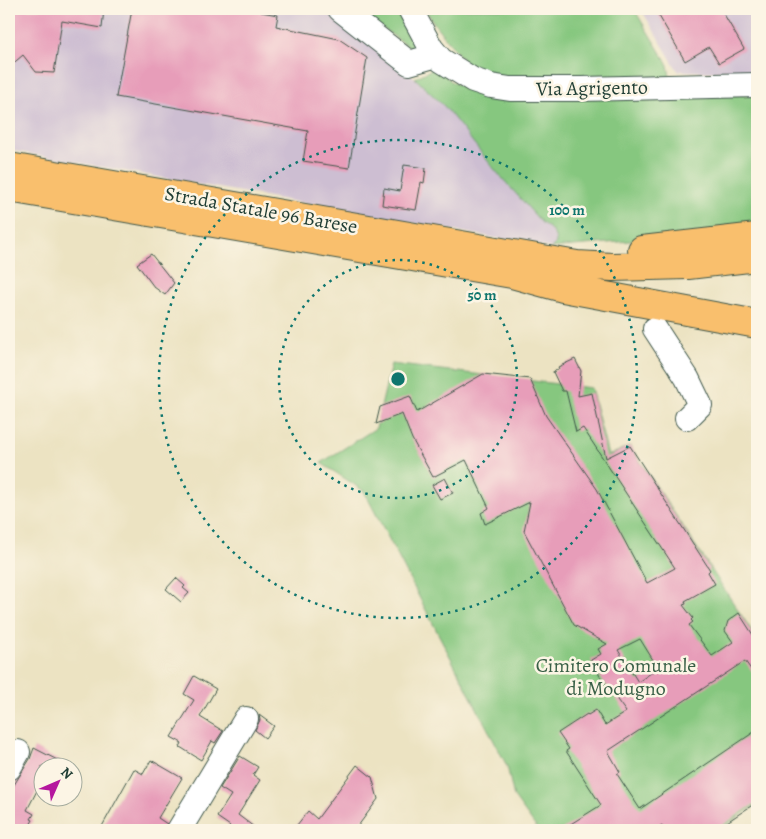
<svg xmlns="http://www.w3.org/2000/svg" width="766" height="839" font-family="Alegreya,serif">
<rect width="100%" height="100%" fill="#fcf5e5"/>
<filter id="ink" filterUnits="userSpaceOnUse"><feTurbulence type="fractalNoise" baseFrequency=".02" numOctaves="2"/><feDisplacementMap in="SourceGraphic" scale="10" xChannelSelector="R" yChannelSelector="G"/><feConvolveMatrix kernelMatrix="1 2 1 2 8 2 1 2 1" color-interpolation-filters="sRGB"/></filter>
<filter id="wash" filterUnits="userSpaceOnUse"><feTurbulence type="fractalNoise" baseFrequency=".0096" numOctaves="4" result="noise"/><feDisplacementMap in="SourceGraphic" scale="20" xChannelSelector="R" yChannelSelector="G"/><feGaussianBlur stdDeviation="1.12" result="paint"/><feColorMatrix in="noise" values="0 0 0 0 0 0 0 0 0 0 0 0 0 0 0 0 0 1.4 0 .05"/><feComposite in="paint" operator="in"/></filter>
<g filter="url(#wash)">
<rect width="100%" height="100%" fill="#ece3c2"/>
<path fill="#cdbed2" d="M9 9H326L415 78 445 106 495 170 542 223 551 229 556 236V243L551 248 9 150Z
M641 9H757V73L678 71Z"/>
<path fill="#86c77f" stroke="#52825a" d="M355 9H397L417 45 411 48Z
M425 9H634L668 65 670 77 500 79 467 65 436 26Z
M436 67 452 82 477 93 757 95V227L731 232 551 248 556 243C556 233 550 228 542 223L495 170 445 107 415 78Z
M391 364 591 388 608 456 630 446 757 639V804L718 830H538L514 797 507 766 364 491 321 463 376 428Z"/>
<g id="blocks">
<path fill="#e79db9" fill-rule="evenodd" d="M9 9H104L102 28 62 21 54 73 36 72 23 55 9 67Z
M132 9H261V12L278 15 276 26 339 39 367 58 349 168 303 161 308 131 116 97Z
M655 9H721L744 49 719 63 709 47 685 61Z
M404 165 426 168 424 183 421 182 416 210 382 205 384 188 400 191Z
M151 254 174 283 165 295 154 287 137 264Z
M575 359 581 371 578 396 592 393 606 458 630 446 710 570 708 572 715 584 685 601 686 604 683 605 693 618 691 620 693 622 689 625 712 656 733 642 725 631 728 621 739 613 757 641V678L745 661 608 751 620 772 617 774 640 809 757 730V802L715 830H665L662 825 654 830H561L601 805 566 751 569 749 558 733 587 714 588 715 596 710 605 725 626 712 601 678 591 660 601 654 598 649 607 644 574 625 524 531 530 502 485 524 481 513 489 508 466 460 433 477 412 439 402 414 376 424 380 407 410 396 417 412 483 374 530 379 546 416 597 489 647 583 675 568 583 428 576 432 566 391H562L553 372 559 369 558 367ZM640 639 658 668 638 682 618 650Z
M445 478 453 493 440 499 432 485Z
M176 578 185 586 183 588 189 593 181 602 166 589Z
M194 676 216 689 200 717 223 731 215 743 212 741 201 760 180 747 182 743 171 737 194 700 184 694Z
M259 715 274 726 265 738 255 730 260 720Z
M34 748 69 766H42V781L27 810 34 814 31 819 33 820 27 830H9V793L30 759Z
M240 756 258 767 253 775 260 780 238 815 258 830H227L230 826 217 817 231 795 220 788Z
M151 760 182 778 158 818 167 824 165 830H100L134 769 143 774Z
M357 765 372 777 378 799 355 830H293L308 811 317 819Z"/>
</g>
</g>
<g filter="url(#ink)">
<use href="#blocks" fill-opacity="0" stroke="#3e5649" stroke-width="1"/>
<g fill="none" stroke-linecap="round" stroke-linejoin="round">
<g stroke="#3e5649" stroke-width="26">
<path id="minor" d="M340 9 409 63 437 55
M410 9 431 48 441 60 473 80 491 86 510 89H581L757 85
M655 329 687 378 700 405 687 418
M9 768 18 752
M179 830 246 719"/>
</g>
<g stroke="#3e5649" stroke-width="30">
<path id="major" d="M9 167 577 265 612 267 688 265 757 257
M9 188 512 274 563 288 757 324
M642 250 757 237"/>
</g>
<use href="#minor" stroke="#fff" stroke-width="24"/>
<use href="#major" stroke="#f9bf6d" stroke-width="28"/>
</g>
</g>
<g fill="none" stroke="#0f766e" stroke-width="2.5" stroke-dasharray="2.5 5">
<circle cx="398" cy="379" r="119"/>
<circle cx="398" cy="379" r="239"/>
</g>
<g text-anchor="middle" dominant-baseline="central" stroke-width="5" stroke-linejoin="round" paint-order="stroke">
<g font-size="20" fill="#1f3d34" stroke="#fcf5e5">
<text transform="translate(592 88) rotate(-1)">Via Agrigento</text>
<text transform="translate(261 210) rotate(10)">Strada Statale 96 Barese</text>
</g>
<g font-size="20" fill="#396047" stroke="#fcf5e5">
<text x="616" y="665">Cimitero Comunale<tspan x="616" dy="23">di Modugno</tspan></text>
</g>
</g>
<circle cx="398" cy="379" r="8" fill="#0f766e" stroke="#fcf5e5" stroke-width="2.5"/>
<g font-size="15" text-anchor="middle" font-weight="bold" fill="#0f766e" stroke="#fcf5e5" stroke-width="5" stroke-linejoin="round" paint-order="stroke">
<text x="567" y="215">100 m</text>
<text x="482" y="300">50 m</text>
</g>
<rect width="766" height="839" fill="none" stroke="#fcf5e5" stroke-width="30"/>
<g transform="translate(58 782) rotate(45)"><circle r="24" fill="#fcf5e5" stroke="#a4ab9e"/>
<path d="M0-4L9 19L0 12L-9 19Z" fill="#b5179e"/>
<text y="-8" font-size="14" font-weight="bold" text-anchor="middle" fill="#1f3d34">N</text>
</g>
</svg>
